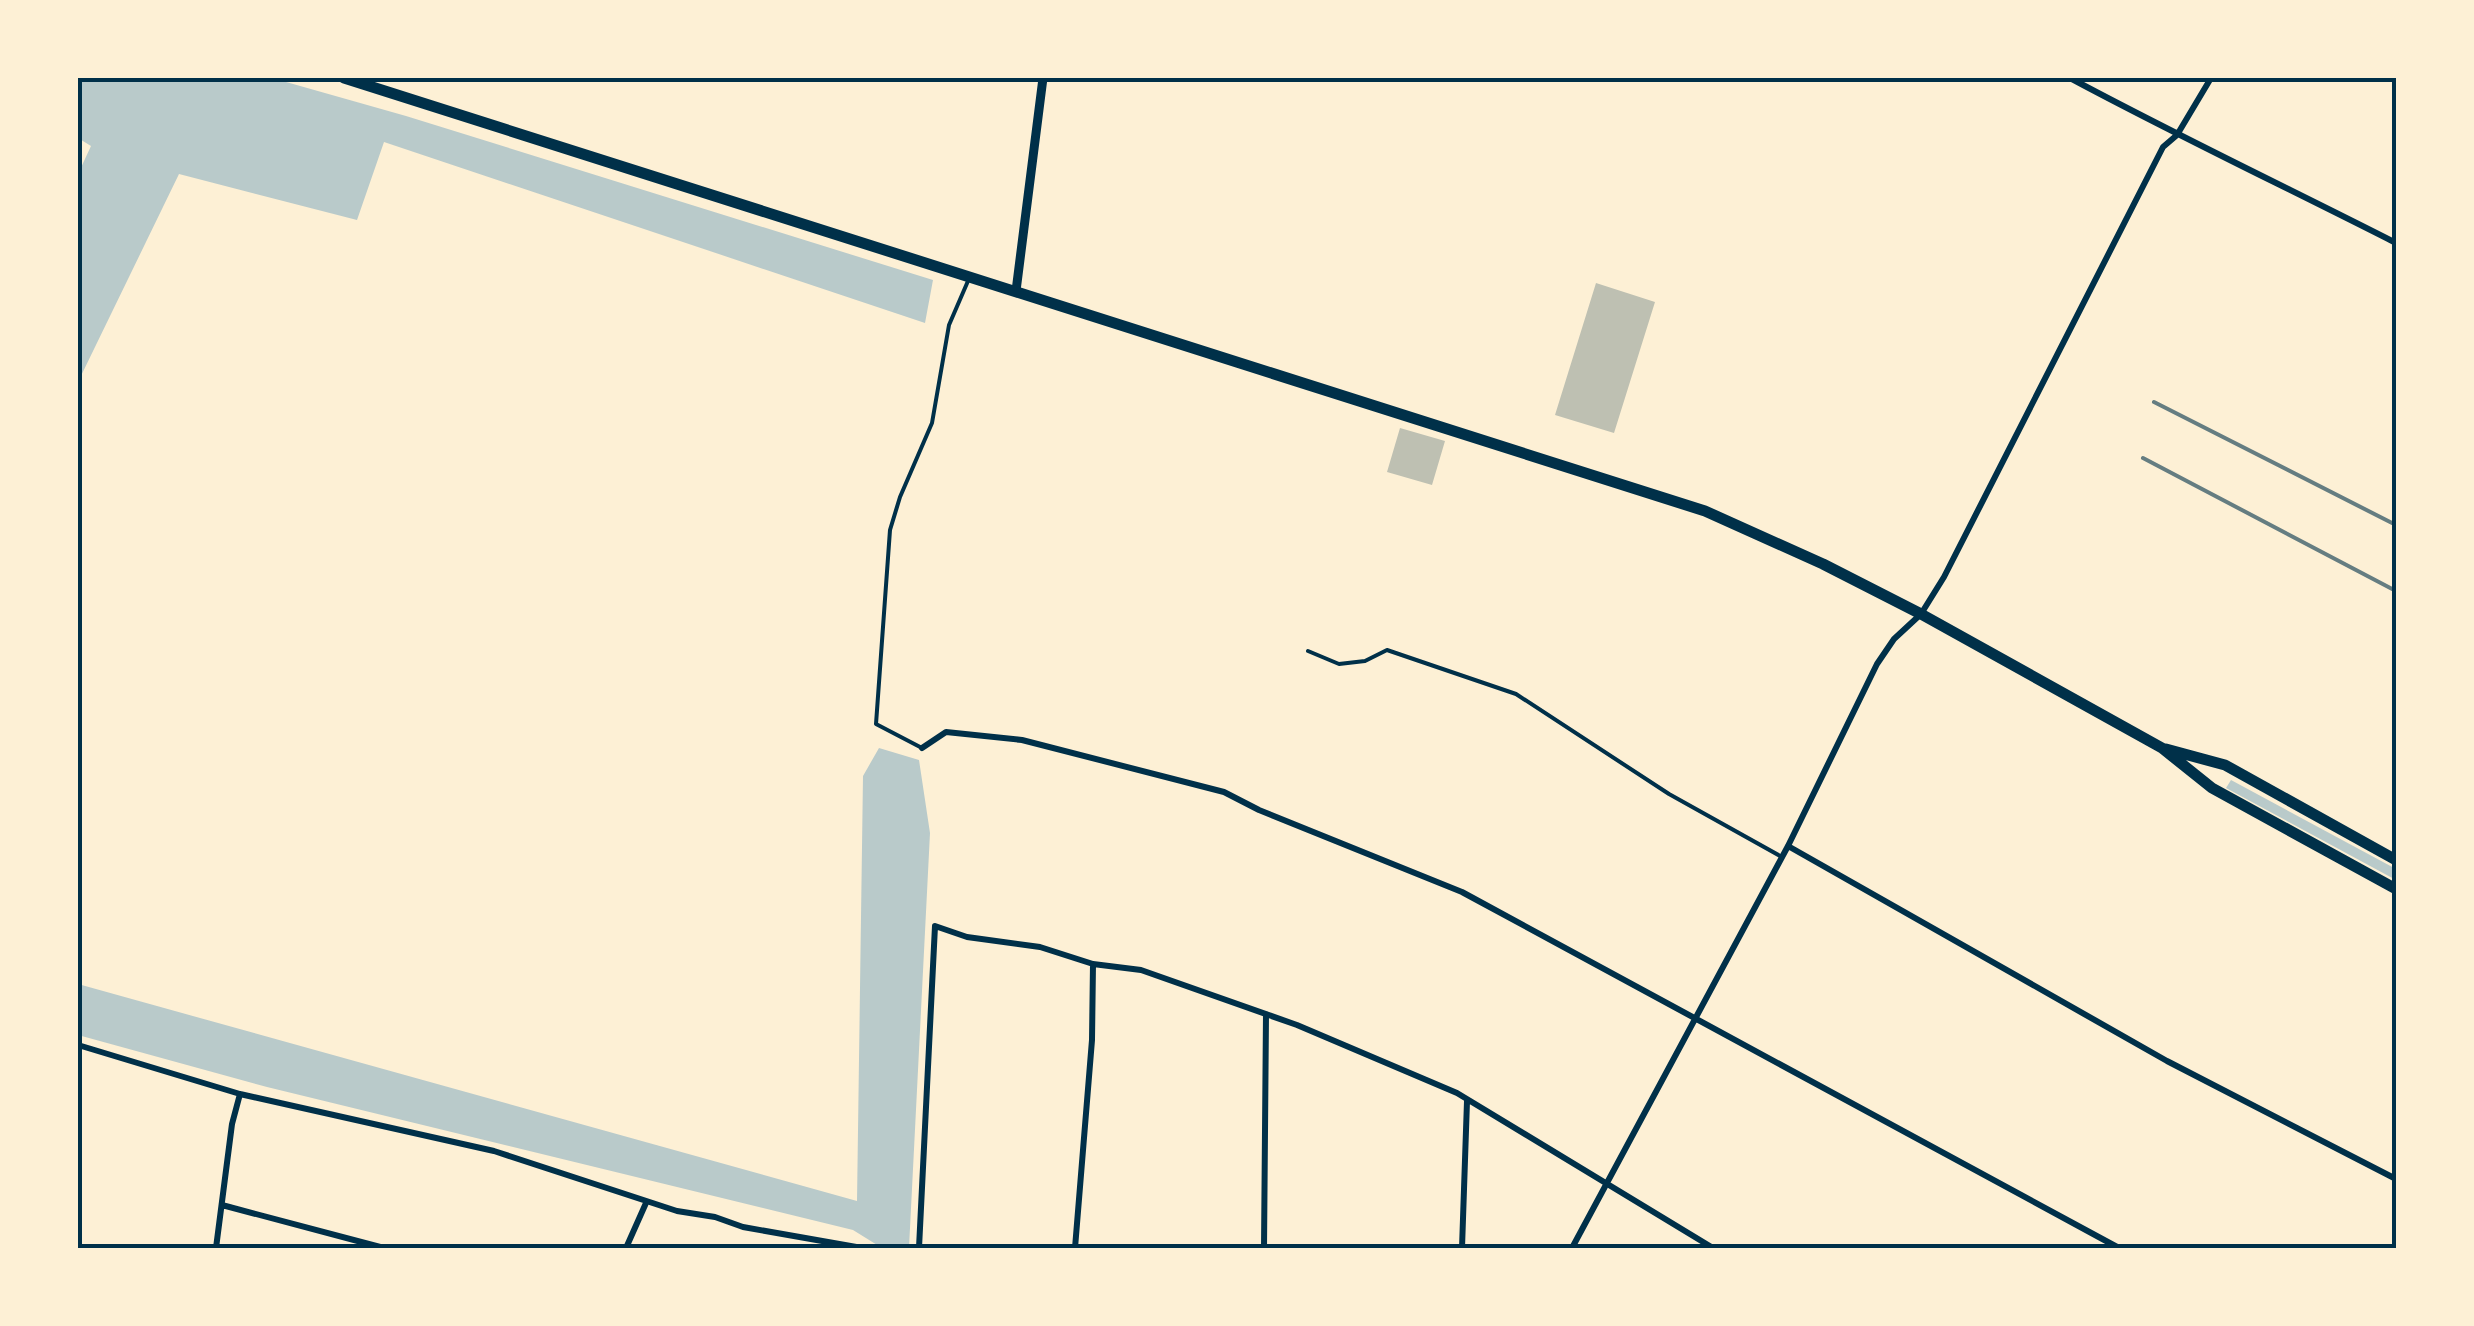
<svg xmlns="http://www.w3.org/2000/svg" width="2474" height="1326" font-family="'Fira Sans',sans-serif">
<rect width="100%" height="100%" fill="#fdf0d5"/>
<path fill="#b9caca" d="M78 78H272L406 116 933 280 925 323 384 142 357 220 179 174 78 382V174L91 146 78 138Z
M879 748 919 760 930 833 909 1248H882L853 1230 267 1087 78 1035V984L857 1201 863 776Z
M2231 780 2396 869V880L2226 788Z"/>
<path fill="#bec0b2" d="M1596 283 1655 302 1614 433 1555 415Z
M1400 428 1445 441 1432 485 1387 472Z"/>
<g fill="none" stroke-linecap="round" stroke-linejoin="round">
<path stroke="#003049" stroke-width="4" d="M1308 651 1339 664 1365 661 1387 650 1516 694 1669 794 1782 857
M922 748 876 724 890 530 900 497 932 423 949 325 968 281"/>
<path stroke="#003049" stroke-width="6" d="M2070 78C2178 136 2288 188 2396 243
M922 748 946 732 1022 740 1224 792 1259 810 1462 892 2119 1248
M1788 846 2167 1061 2396 1179
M78 1045 240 1094 494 1151 677 1211 715 1217 743 1227 862 1248
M222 1205 384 1248
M216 1248 232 1124 240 1094
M626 1248 646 1203
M919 1248 935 926 967 937 1040 947 1093 964 1141 970 1297 1025 1457 1093 1713 1248
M1075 1248 1092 1040 1093 964
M1264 1248 1266 1014
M1462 1248 1467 1101
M1572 1248 1788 846 1877 664 1894 639 1921 614 1944 577 2163 147 2177 135 2211 78
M2389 1248 2396 1246"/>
<path stroke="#003049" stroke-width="9" d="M1016 291 1043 78"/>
<path stroke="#003049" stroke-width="11" d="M344 78 1705 511 1823 564 1921 614 2162 748 2212 788 2396 889
M2166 749 2225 765 2396 860"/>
<path stroke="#657d81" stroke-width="4" d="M2154 402 2396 525
M2143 458 2396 591"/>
</g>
<rect width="2474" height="1326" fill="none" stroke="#fdf0d5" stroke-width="160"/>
<rect x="80" y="80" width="2314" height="1166" fill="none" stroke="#003049" stroke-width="4"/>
</svg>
